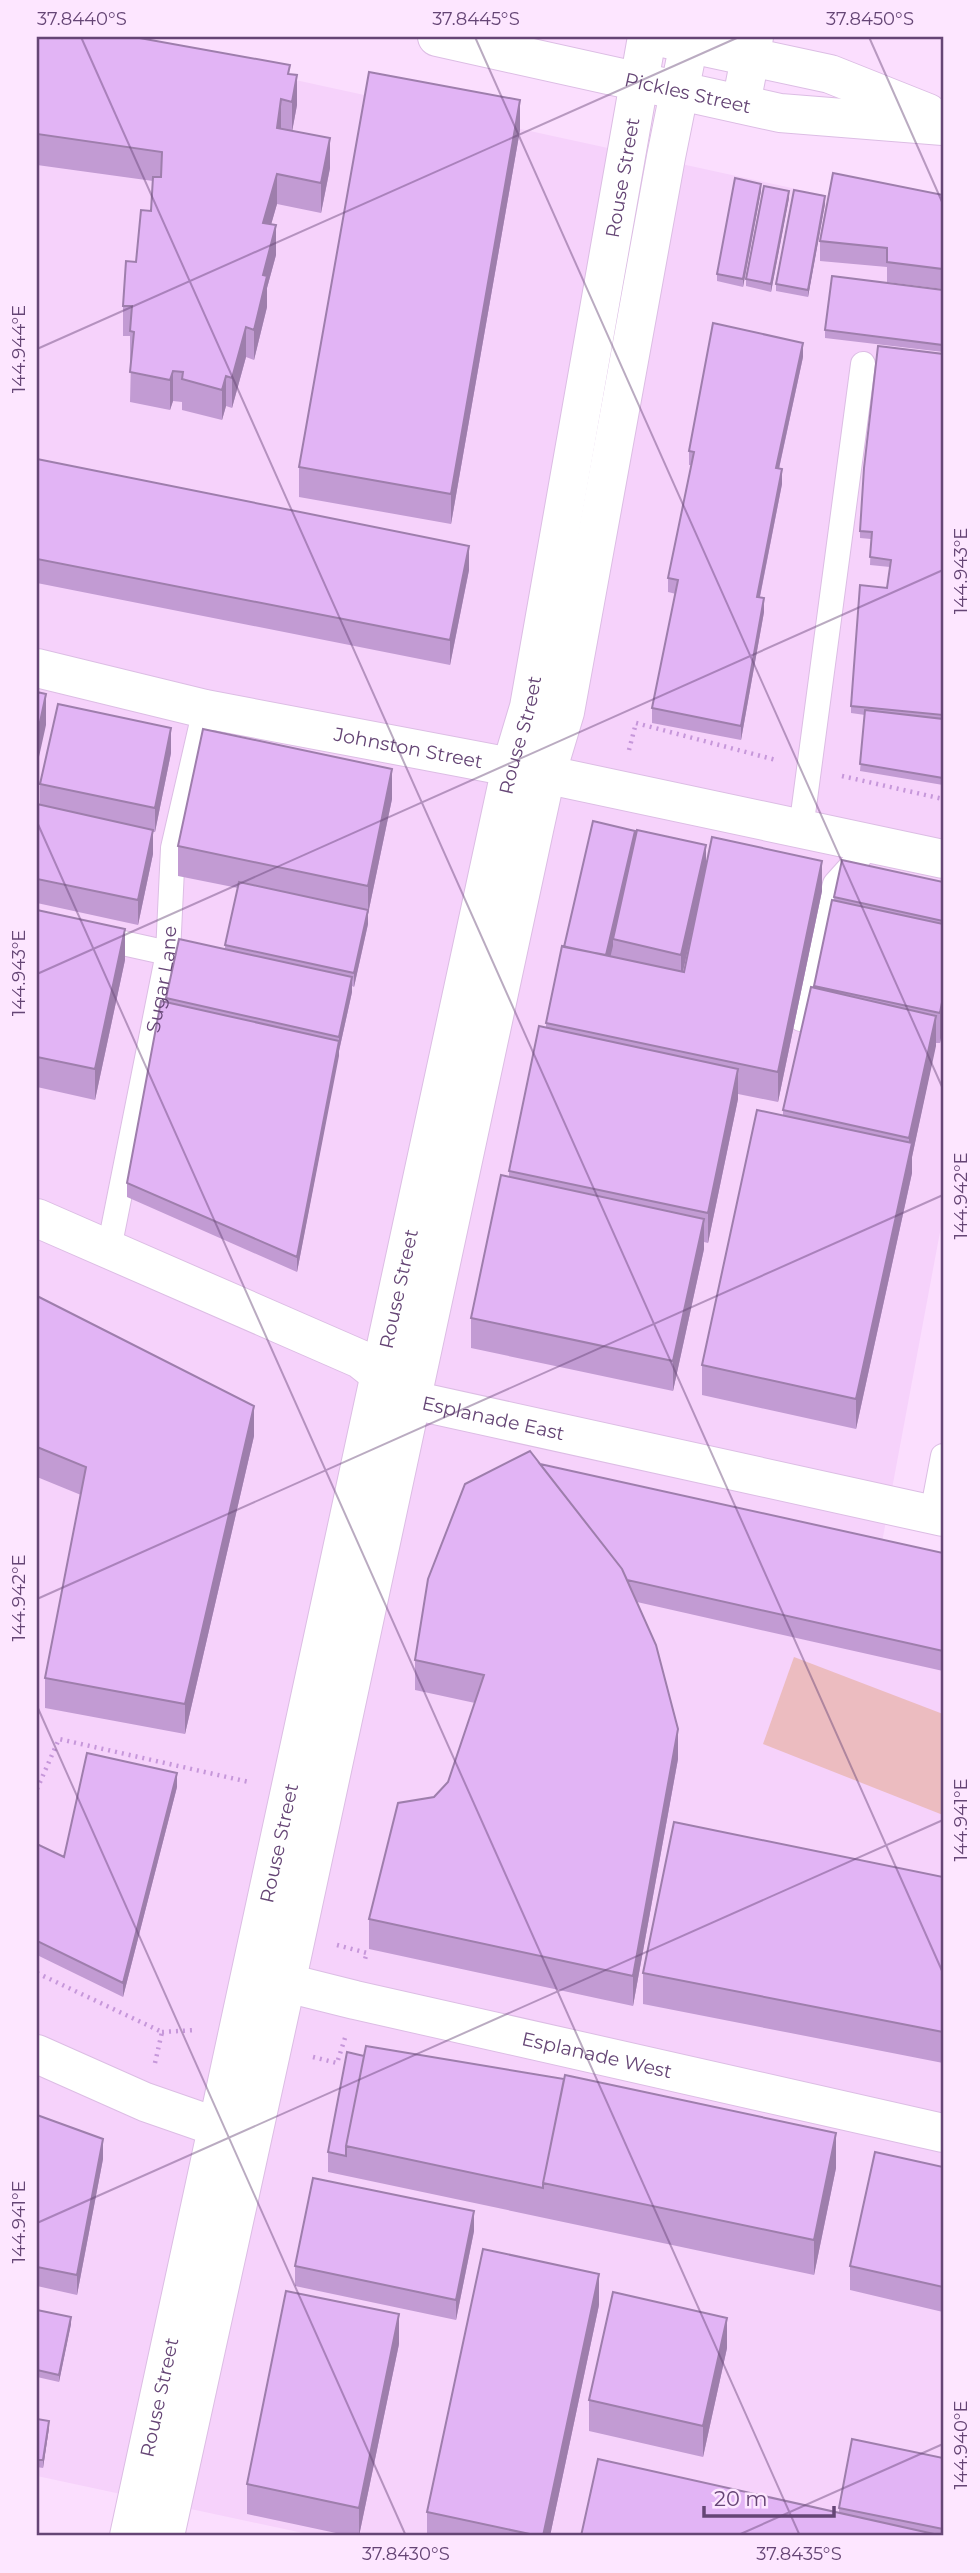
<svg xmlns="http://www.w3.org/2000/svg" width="980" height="2573" font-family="Montserrat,sans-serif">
<rect width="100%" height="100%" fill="#fbdefe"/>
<path fill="#f6d2fb" d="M37 37H98L943 221V1216L880 1553 943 1567V2536H317L37 2476Z"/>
<path fill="#ecbcc0" d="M794 1657 943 1714V1815L763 1744Z"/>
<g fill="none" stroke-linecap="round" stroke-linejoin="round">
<g stroke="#dcbde4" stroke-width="26">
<g id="service">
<path d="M801 829 863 364"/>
<path d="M37 924 168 953"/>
<path d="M801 1019 835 884 872 843"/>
<path id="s1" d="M109 1249 168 953 173 848 205 709"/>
<path d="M932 1514 943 1456"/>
</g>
</g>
<g stroke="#dcbde4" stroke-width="40">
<g id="minor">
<path d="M741 104 754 37"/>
<path id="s2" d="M37 668 205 709 511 767 943 859"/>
<path id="s3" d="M37 1218 360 1359 412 1400 943 1517"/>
<path id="s4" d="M263 1977 355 2000 943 2133"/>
<path d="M37 2054 145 2102 240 2135"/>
<path id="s5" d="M129 2536 511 767 529 707 647 37"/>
<path d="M165 2536 286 1984 534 830 546 775 565 712 666 157 689 43"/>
</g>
</g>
<g stroke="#dcbde4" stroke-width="40">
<g id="tertiary">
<path id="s6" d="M437 37 780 113 943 126"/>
<path d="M658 37 830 74 928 113"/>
</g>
</g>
<path stroke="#c697da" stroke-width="4.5" stroke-dasharray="2 5" stroke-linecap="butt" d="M629 750 636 723 776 760
M842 776 943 799
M37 1789 59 1739 249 1782
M337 1945 367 1953 364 1962
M37 1973 162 2032 155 2063
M162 2032 196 2030
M313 2057 337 2063 345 2038"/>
<use href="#service" stroke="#fff" stroke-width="24"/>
<use href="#minor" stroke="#fff" stroke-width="38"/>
<use href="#tertiary" stroke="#fff" stroke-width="38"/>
</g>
<path fill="#c29bd3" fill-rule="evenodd" d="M37 37 290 74 297 105 292 131 330 168 321 213 277 204 271 224 276 255 267 288V307L254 360 246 357 232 408 226 406 222 420 182 410V402L173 401 170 410 130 402 131 362H130V336H123V306L151 211 153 181 37 165Z
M520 130 451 524 299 497V467Z
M761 191 743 287 717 281V274Z
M943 195V289L887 282V267L820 261V241Z
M789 198 771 292 746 286V279Z
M825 204 808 297 776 291V284Z
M943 290V352L825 338V330Z
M943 354V785L860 771 865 715 851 713V706L887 588 890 567 870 565 871 539 860 538V531Z
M803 357 779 469 782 484 760 597 764 612 741 740 652 723V708L676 594 668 592V578L691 465H689V451Z
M37 459 469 570 450 665 37 583Z
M171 753 155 832H153V854L138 925 37 903V804H40V784Z
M392 799 368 914V924L354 987 352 986V992L339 1051 297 1272 127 1197V1183L166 998 225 949V945L238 888 178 876V846Z
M635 840 706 864 822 891 778 1102 738 1094V1099L708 1243 704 1242V1249L673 1391 471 1348V1318L509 1177V1171L546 1028V1023L564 947ZM693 929 684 972 683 971Z
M943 882V1027L940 1043H936L912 1157V1173L856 1429 702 1395V1365L783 1115V1110L814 988 834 897Z
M37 910 125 960 95 1100 37 1087Z
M37 1296 254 1436 185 1734 45 1708V1678L81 1495 37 1477Z
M540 1464 943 1553V1671L637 1602 678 1759 633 2006 369 1949V1919L434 1797 448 1782 475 1703 415 1690V1660Z
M177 1787 123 1997 37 1955V1844L64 1857Z
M943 1877V2063L643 2004V1973Z
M347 2052 836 2168 814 2275 328 2172V2152Z
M37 2115 103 2159 77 2295 37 2286Z
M943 2167V2312L850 2290V2266Z
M474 2231 456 2320 295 2286V2266Z
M599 2305 550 2536H427V2512Z
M37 2310 71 2324 59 2382 37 2377Z
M399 2344 359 2536H350L247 2514V2484Z
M727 2348 703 2457 589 2431V2400Z
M37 2419 49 2428 43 2468 37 2467Z
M943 2458V2536L839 2513V2508Z"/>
<path fill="#9e7eac" d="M297 75V105L292 132V102Z
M281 99V129L277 128Z
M520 100V130L451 524V494Z
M330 138V168L321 213V183Z
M277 174V204L263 253V223Z
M761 184V191L743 287V279Z
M789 191V198L771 292V284Z
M825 196V204L808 297V290Z
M276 225V255L267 288V307L254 360V330L263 275Z
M246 327V357L232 408V378Z
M803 343V357L776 482V468Z
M173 371V401L170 410V380Z
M226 376V406L222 420V390Z
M782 469V484L757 611V597Z
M469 546V570L450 665V640Z
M764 598V612L741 740V726Z
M46 694V725L37 766V736Z
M171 728V753L155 832V808Z
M392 769V799L368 914V924L354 987V973L368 911V886Z
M153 830V854L138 925V900Z
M635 831V851L613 939V946L604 983V963Z
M706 845V869L681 980V955Z
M822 861V891L778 1102V1072Z
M125 929V960L95 1100V1069Z
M352 977V992L339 1051V1037Z
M943 997V1027L940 1043V1013Z
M936 1016V1046L912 1157V1173L856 1429V1399L909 1154V1138Z
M339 1041V1056L297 1272V1257Z
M738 1069V1099L708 1243V1213Z
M704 1219V1249L673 1391V1361Z
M254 1406V1436L185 1734V1704Z
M678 1729V1759L633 2006V1976Z
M177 1773V1787L123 1997V1983Z
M836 2133V2168L814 2275V2240Z
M103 2139V2159L77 2295V2275Z
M474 2211V2231L456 2320V2300Z
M599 2274V2305L550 2536H543Z
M399 2314V2344L359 2536V2508Z
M71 2317V2324L59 2382V2375Z
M727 2318V2348L703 2457V2426Z
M49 2421V2428L43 2468V2460Z"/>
<path fill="#e2b4f5" stroke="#9e7eac" stroke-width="2" d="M37 37H134L290 65 288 74 297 75 292 102 281 99 277 128 330 138 321 183 277 174 263 223 276 225 263 275 267 276 254 330 246 327 232 378 226 376 222 390 182 379 183 372 173 371 170 380 130 372 134 332 130 331 132 306H123L126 261 136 262 141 210 151 211 153 177H161L162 152 37 134Z
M369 72 520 100 451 494 299 467Z
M833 173 943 195V269L887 262V248L820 241Z
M735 178 761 184 743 279 717 274Z
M764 186 789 191 771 284 746 279Z
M794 190 825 196 808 290 776 284Z
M832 276 943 290V345L825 330Z
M713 323 803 343 776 468 782 469 757 597 764 598 741 726 652 708 678 580 668 578 694 452 689 451Z
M878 346 943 354V715L851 706 860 585 887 588 891 560 870 557 872 532 860 531 864 468Z
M37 459 469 546 450 640 37 559Z
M37 692 46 694 37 736Z
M58 704 171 728 155 808 40 784Z
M865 710 943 719V778L860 764Z
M203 729 392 769 368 886 178 846Z
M37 804 153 830 138 900 37 879Z
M593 821 635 831 606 955 564 947Z
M637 830 706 845 681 955 613 939Z
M712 837 822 861 778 1072 546 1023 562 946 684 972Z
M842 860 943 882V921L834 897Z
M239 882 368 910 354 973 225 945Z
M832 900 943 924V997L940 1013 814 986Z
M37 910 125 929 95 1069 37 1057Z
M179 939 352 977 339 1037 166 998Z
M811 987 936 1016 909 1138 783 1110Z
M161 1001 339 1041 297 1257 127 1183Z
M539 1026 738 1069 708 1213 509 1171Z
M757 1110 912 1143 856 1399 702 1365Z
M501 1175 704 1219 673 1361 471 1318Z
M37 1296 254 1406 185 1704 45 1678 86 1467 37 1447Z
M530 1451 622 1569 656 1645 678 1729 633 1976 369 1919 398 1803 434 1797 448 1782 484 1675 415 1660 428 1579 465 1484Z
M540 1464 943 1553V1651L627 1580 622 1569Z
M87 1753 177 1773 123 1983 37 1941V1844L64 1857Z
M674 1822 943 1877V2032L643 1973Z
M366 2046 564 2079 543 2183V2188L346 2146Z
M347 2052 364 2056 346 2146V2156L328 2152Z
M565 2075 836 2133 814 2240 543 2183Z
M37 2115 103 2139 77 2275 37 2267Z
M875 2152 943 2167V2287L850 2266Z
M313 2178 474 2211 456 2300 295 2266Z
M483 2249 599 2274 543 2536H539L427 2512Z
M286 2291 399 2314 359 2508 247 2484Z
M613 2292 727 2318 703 2426 589 2400Z
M37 2310 71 2317 59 2375 37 2370Z
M37 2419 49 2421 43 2460H37Z
M852 2439 943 2458V2529L839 2508Z
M598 2459 943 2536H581Z"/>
<path fill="none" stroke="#654575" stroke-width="2" stroke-opacity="0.45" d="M81 37 943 1973M475 37 943 1089M869 37 943 204M37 349 739 37M37 822 800 2536M37 974 943 570M37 1599 943 1195M37 1706 406 2536M37 2223 943 1820M736 2536 943 2444"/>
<g text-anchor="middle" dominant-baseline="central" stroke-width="7" stroke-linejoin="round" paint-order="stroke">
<g font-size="19" fill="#654575" stroke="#fde6ff">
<text stroke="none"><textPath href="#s6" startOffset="257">Pickles Street</textPath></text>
<text stroke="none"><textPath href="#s5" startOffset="2410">Rouse Street</textPath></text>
<text stroke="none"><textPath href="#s5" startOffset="1843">Rouse Street</textPath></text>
<text stroke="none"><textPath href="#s2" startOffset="380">Johnston Street</textPath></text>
<text stroke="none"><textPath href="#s1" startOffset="275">Sugar Lane</textPath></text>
<text stroke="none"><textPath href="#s5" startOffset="1276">Rouse Street</textPath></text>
<text stroke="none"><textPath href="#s3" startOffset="502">Esplanade East</textPath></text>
<text stroke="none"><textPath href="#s5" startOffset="709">Rouse Street</textPath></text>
<text stroke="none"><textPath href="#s4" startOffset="343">Esplanade West</textPath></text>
<text stroke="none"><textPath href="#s5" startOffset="142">Rouse Street</textPath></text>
</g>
</g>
<rect width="980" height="2573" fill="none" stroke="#fde6ff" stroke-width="77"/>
<path d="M704 2506v10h130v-10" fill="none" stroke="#654575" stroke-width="3.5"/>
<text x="714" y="2506" font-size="21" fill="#654575" stroke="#fde6ff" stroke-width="5" paint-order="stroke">20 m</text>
<rect x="38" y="38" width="904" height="2496" fill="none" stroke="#654575" stroke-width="2.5"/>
<g font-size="18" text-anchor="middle" fill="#654575">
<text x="82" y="25">37.8440°S</text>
<text x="476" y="25">37.8445°S</text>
<text x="870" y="25">37.8450°S</text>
<text transform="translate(19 349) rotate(-90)" y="6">144.944°E</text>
<text transform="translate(961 571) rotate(-90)" y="6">144.943°E</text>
<text transform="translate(19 973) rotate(-90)" y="6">144.943°E</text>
<text transform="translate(961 1196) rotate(-90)" y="6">144.942°E</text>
<text transform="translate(19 1598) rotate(-90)" y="6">144.942°E</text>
<text transform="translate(961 1820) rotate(-90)" y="6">144.941°E</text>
<text transform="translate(19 2222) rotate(-90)" y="6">144.941°E</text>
<text transform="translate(961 2445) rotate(-90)" y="6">144.940°E</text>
<text x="406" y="2560">37.8430°S</text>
<text x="799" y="2560">37.8435°S</text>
</g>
</svg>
